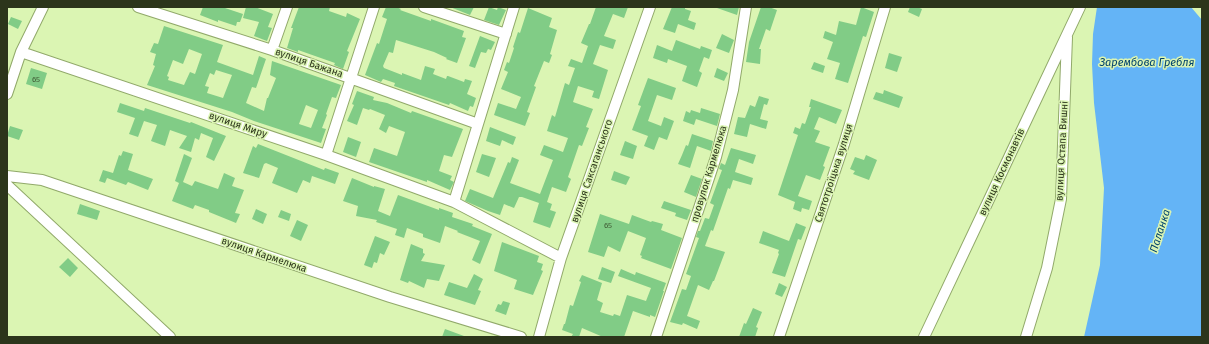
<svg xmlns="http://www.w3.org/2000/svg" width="1209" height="344" font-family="'Fira Sans',sans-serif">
<rect width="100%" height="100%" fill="#dbf5b3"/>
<path fill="#64b4f6" d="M1097 7H1191L1202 20V337H1084L1100 265 1104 188 1094 103 1092 64 1093 34Z"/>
<path fill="#81cc86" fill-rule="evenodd" d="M203 7H222L243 14 240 22H237L236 26 218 20V22L200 15Z
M246 7H255L273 14 268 27 272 28 267 41 254 36 259 22 243 18Z
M299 7H330L329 11 346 17 347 13 360 19 347 51 349 52 343 69 334 65 335 63 298 50V52L287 48 293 28H291Z
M386 7H396L401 9 400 10 431 21V19L464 31 462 37 466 38 457 63 446 59 447 58 434 52 396 40 393 53 389 52 383 66 384 68 402 75V73L421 80 425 66 435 69 433 74 446 79 447 76H448L464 82 465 79 472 81 467 94 476 98 473 107 470 106 468 111 450 103 449 105 394 86 395 83 383 79 381 82 365 75 377 43 379 44 387 19 382 17Z
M450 7H474L470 15Z
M489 7 497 10 498 7 506 10 499 25 484 20Z
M596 7H628L624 18 613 14 604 36 616 40 613 49 600 45 593 64 608 70 599 99 592 97 594 91 578 86 573 102 593 109 586 127 589 128 582 146 579 145 568 177 571 179 566 192 552 187 547 202 552 204 550 210 556 212 550 228 533 222 539 203 522 197H519L514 208 504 204 500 215 488 211 465 201 470 189 493 198 508 162 510 163 512 157 519 160 510 183 540 194 553 160 540 155 544 145 563 152 568 138 547 131 552 115 555 117 565 83 569 85 575 68 568 66 571 59 582 63 588 46 581 43 589 24H590Z
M672 7H685V9L691 11 688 20 696 23 694 30 678 24 675 33 663 29Z
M717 7H739L737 15 717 8Z
M761 7H769L777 10 770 31 766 29 759 49H761L760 64 746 62 749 42Z
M861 7 874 12 866 37 863 36 848 83 835 79 840 63 827 59 833 42 823 38 825 31 836 35 839 21 856 25Z
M910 7H917L922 9 919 17 908 12Z
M528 8 552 18 549 27 557 30 550 54 552 55 549 63 544 61 534 86 536 87 527 112 530 113 525 126 494 115 498 103 516 109 521 97 501 89 508 72 504 70 507 62 509 63 514 48 513 47 518 32 520 33Z
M11 17 22 21 18 29 8 24Z
M164 26 223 45 217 62 253 75 259 56 266 59 256 88 252 87 246 103 264 111 267 98H268L276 78 270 75 272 61 341 85 336 98 332 97 326 114 327 115 322 128 326 129 321 143 254 121 232 112 147 85 155 66 153 65 156 54 150 52 154 43 158 44ZM189 49 202 54 195 74 190 72 184 85 168 80 169 77 167 76 173 60 183 64ZM216 70 232 75 223 98 207 93 209 87 205 86 210 73 214 75ZM306 105 318 110 311 128 299 124Z
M722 34 734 40 729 53 716 48Z
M480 36 495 42 491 50 488 49 486 53 481 52 475 68 469 66Z
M676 40 700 49 701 46 712 50 709 59 704 57 699 71 702 73 697 87 682 81 687 66 668 59 667 63 653 58 657 45 672 51Z
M889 53 902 57 897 72 885 68Z
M814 62 825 66 823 73 811 69Z
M31 68 47 73 42 89 26 84Z
M717 68 728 73 724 81 714 77Z
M648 78 676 88 672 100 657 95 648 121 661 126 664 117 674 121 667 140 659 137 654 150 644 146 648 136 632 130 641 106 638 105Z
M884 90 903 97 899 108 873 99 876 92 883 94Z
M357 91 374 97 373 100 387 103 411 113 412 111 463 129 452 157 444 155 439 171 452 176 450 180 454 182 450 190 427 180V182L369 162 374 148 397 156 405 132 389 126 386 133 379 129 385 115 370 109 369 110 363 108 357 125 347 121 354 105 352 104Z
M759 96 769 99 767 105 764 104 760 119 768 121 766 129 750 124 747 137 734 134 738 117 745 118 750 105 755 107Z
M811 99 842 110 836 124 819 117 814 129 820 131 815 142 830 147 823 166 825 167 820 180 806 175 798 196 812 201 809 210 802 208 801 212 793 209 795 202 778 195 798 135 793 133 795 127 800 129 802 123 805 124 811 107H809Z
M120 103 144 111 145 108 190 123 191 122 226 136 214 161 206 157 213 138 201 133 199 140 195 138 191 152 179 148 187 136 170 130 165 146 151 141 157 125 144 121 138 137 129 134 135 118 117 112Z
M701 108 720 114 717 126 696 119 694 125 683 121 686 111 690 113 691 110 700 113Z
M10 126 23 130 19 140 7 136Z
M490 127 516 137 513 145 502 140 500 146 486 141Z
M692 134 713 141 711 151 697 146 690 168 678 164 682 155 686 145 688 146Z
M348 137 361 142 356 157 343 152Z
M625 141 637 146 633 159 620 155Z
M258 144 324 170 325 168 339 173 335 184 312 176 310 183 303 180 297 193 272 183 278 168 266 163 264 164 259 178 243 173 253 146 256 148Z
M731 148 756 155 753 164 739 159 735 172 753 178 751 185 733 180 730 189 728 188 713 231 711 230 705 246 725 252 714 281H713L709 290 698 285 687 316 700 321 697 329 683 323 682 325 670 322 682 289 686 290 691 276 686 274 699 238 696 237 698 231H700L705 218 709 219 714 205 710 203 722 170 719 169 721 163 725 165Z
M123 151 133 154 128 170 153 179 148 190 128 182 126 185 107 178 105 183 99 181 103 170 113 173 119 155 121 156Z
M184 154 192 158 183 182 192 186 195 181 218 189 224 173 235 178 232 186 244 190 235 213 240 214 236 223 209 212V210L195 205 193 209 172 201 179 183 175 181Z
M482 154 496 158 489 177 476 172Z
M866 155 877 160 869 180 853 174 855 171 850 169 855 157 864 160Z
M614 171 630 177 626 185 611 180Z
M691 175 702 179 696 197 684 192Z
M352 178 374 187V186L385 189 378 211 390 216 398 195 439 210V208L453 213 452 217 473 224 472 226 492 234 480 264 472 260 480 241 457 232 458 231 445 226 440 243 423 237V234L407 228 404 238 395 235 397 229 376 222 377 220 356 216 358 206 343 201Z
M664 201 691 210 687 220 675 216 676 213 661 208Z
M80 204 100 211 97 220 77 214Z
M256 209 267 214 263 224 252 219Z
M281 210 291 214 289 221 278 217Z
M600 214 629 224 632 215 651 222 652 221 663 224 661 230 682 238 671 269 641 258 642 256 640 255 646 238 628 231 620 252 608 246 604 257 588 252Z
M297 220 308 225 301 241 290 236Z
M796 223 806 227 801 240 798 239 785 277 772 273 779 254 778 253 779 250 759 243 763 231 789 241Z
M375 236 390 242 384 255 380 253 377 263 374 262 372 268 364 265Z
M502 242 539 256 537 262 543 264 541 270 543 271 533 295 514 289 517 280 494 271Z
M411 244 423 249V253L425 254 421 261 445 265 439 281 427 279 424 288 409 281 408 283 400 280Z
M68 258 78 268 70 277 59 267Z
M602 267 615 272 611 283 598 279Z
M621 269 635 275 636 272 666 283 663 291H664L655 317 650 315V317L633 311 624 337H603L582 328 579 337H571L573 334 562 330 564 324H565L570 305 573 306 581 282 579 281 582 275 602 283 597 300 603 303 600 312 613 316 614 314 620 316 627 295 646 301 651 288 618 276Z
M474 274 483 279 478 290 481 291 475 305 444 295 449 282 467 288Z
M779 283 787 287 782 297 775 294Z
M503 301 510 303 506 315 495 311 498 304 501 305Z
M753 308 762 312 756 327 758 328 755 337H739L744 323 746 324Z
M445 329 464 336V337H442Z"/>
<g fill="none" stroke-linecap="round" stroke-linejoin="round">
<g stroke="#91a96a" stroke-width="12">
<path id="minor" d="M138 7 272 50 478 124
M424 7 506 34
M272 50 287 7
M21 52 326 155 454 202 561 258
M7 94 21 52 43 7
M326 155 374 7
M7 176 42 180 390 297 521 337
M7 185 170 337
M454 202 514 7
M539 337 561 258 650 7
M656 337 716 157 733 90 746 7
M779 337 844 144 885 7
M924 337 1080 7
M1026 337 1047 268 1061 199 1067 37"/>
</g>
<use href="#minor" stroke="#fff" stroke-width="10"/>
</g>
<g text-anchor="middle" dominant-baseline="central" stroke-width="3" stroke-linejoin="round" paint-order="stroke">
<g font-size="8" fill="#415b36">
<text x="36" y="79">65</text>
<text x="608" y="225">65</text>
</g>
<g font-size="10" fill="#2c351b" stroke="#dbf5b3">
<text transform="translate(309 63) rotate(19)">вулиця Бажана</text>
<text transform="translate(238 125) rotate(19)">вулиця Миру</text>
<text transform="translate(1062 151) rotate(-87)">вулиця Остапа Вишні</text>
<text transform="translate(592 171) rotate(-71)">вулиця Саксаганського</text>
<text transform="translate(1002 172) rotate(-65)">вулиця Космонавтів</text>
<text transform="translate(834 173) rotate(-72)">Святотроїцька вулиця</text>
<text transform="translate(709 174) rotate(-73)">провулок Кармелюка</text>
<text transform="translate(264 255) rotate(19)">вулиця Кармелюка</text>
</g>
<g font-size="11" font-style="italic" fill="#01426c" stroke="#dbf5b3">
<text x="1147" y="62">Зарембова Гребля</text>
<text transform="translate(1160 231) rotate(-72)">Паланка</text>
</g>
</g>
<rect width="1209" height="344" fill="none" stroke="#2c351b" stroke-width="16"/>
</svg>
